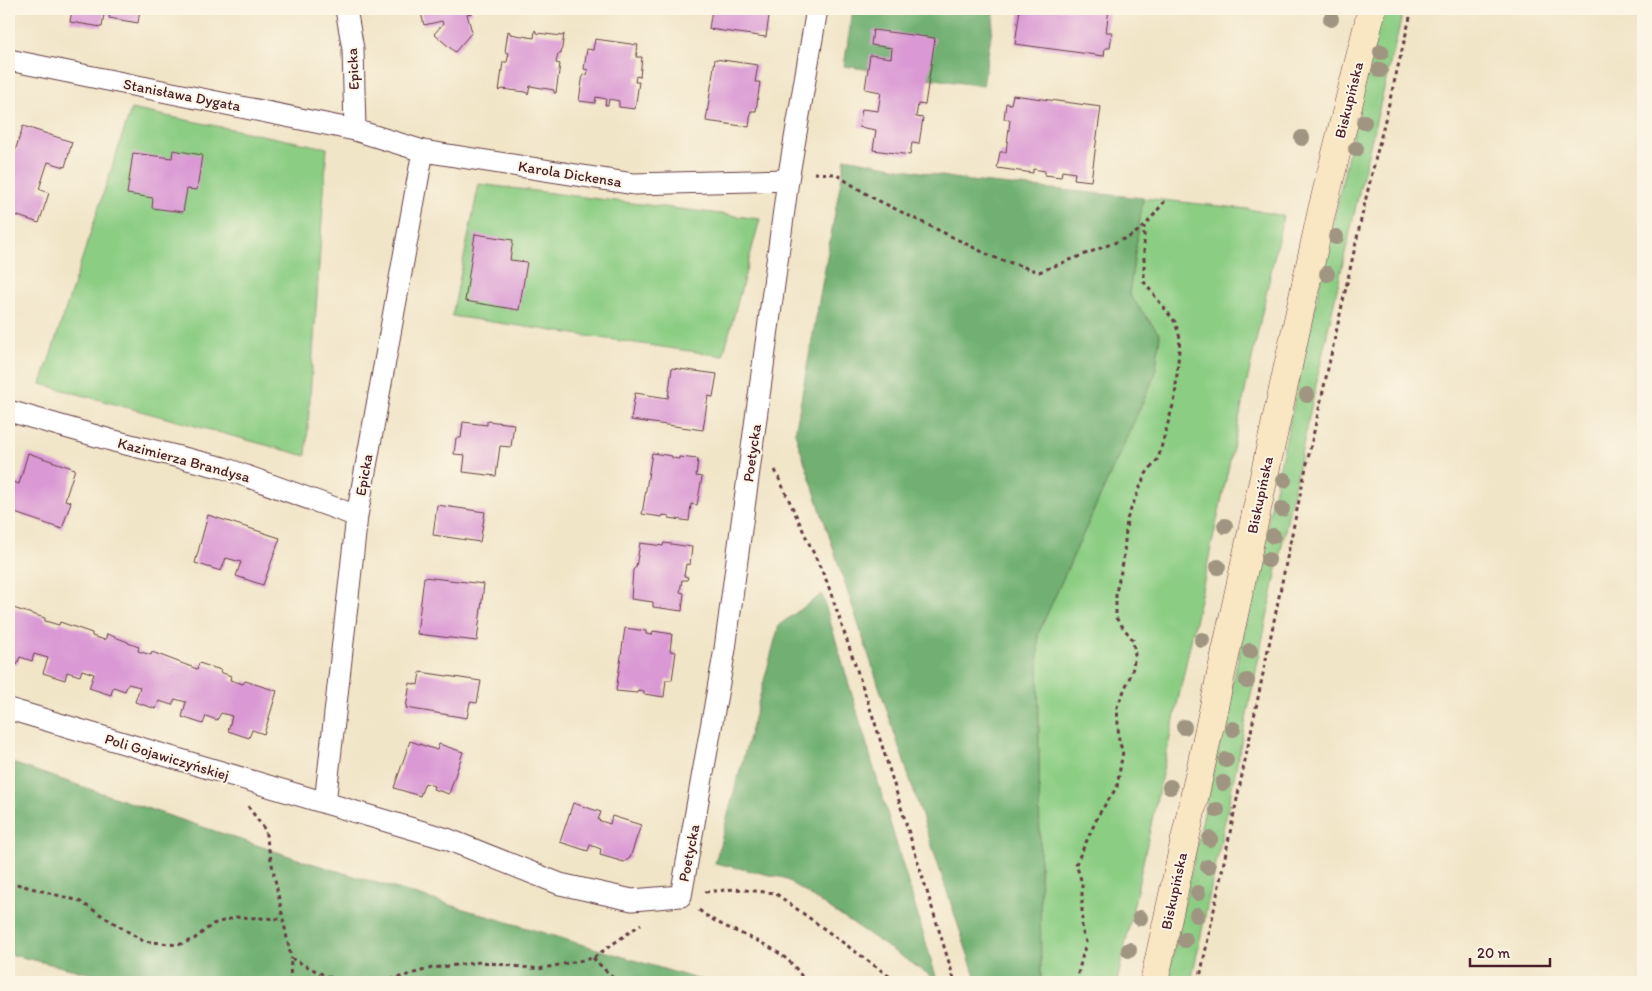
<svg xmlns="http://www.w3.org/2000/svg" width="1652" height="991" font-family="Itim,sans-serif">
<rect width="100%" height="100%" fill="#fcf5e5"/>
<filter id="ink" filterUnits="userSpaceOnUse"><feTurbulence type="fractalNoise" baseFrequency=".02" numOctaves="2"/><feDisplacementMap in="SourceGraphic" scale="10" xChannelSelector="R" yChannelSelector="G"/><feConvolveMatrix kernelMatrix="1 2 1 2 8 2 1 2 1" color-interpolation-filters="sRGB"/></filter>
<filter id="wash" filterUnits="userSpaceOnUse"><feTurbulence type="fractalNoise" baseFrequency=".0096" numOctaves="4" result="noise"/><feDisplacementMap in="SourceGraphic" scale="20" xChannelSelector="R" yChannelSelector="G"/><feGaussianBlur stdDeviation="1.12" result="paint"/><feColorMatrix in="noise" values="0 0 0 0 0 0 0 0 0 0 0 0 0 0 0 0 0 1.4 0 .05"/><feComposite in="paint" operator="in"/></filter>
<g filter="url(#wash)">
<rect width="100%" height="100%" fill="#f1e5c8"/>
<path fill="#8ccd84" stroke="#6b7658" d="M1380 9H1404C1321 331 1261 657 1191 982H1167Z
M131 109 327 148 306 456 41 384Z
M479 184 760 219 723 356 452 316Z
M1143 198 1248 209 1283 216 1117 982H1041L1038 634 1155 375 1160 335 1129 295Z"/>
<path fill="#71b072" stroke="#5e684e" d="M853 9H995L983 86 844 66Z
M845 158 970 181 1143 198 1129 294 1160 335 1155 375 1038 634 1041 982H977L795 433Z
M822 594 937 980 784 878 715 863 779 625Z
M9 762 304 861 707 982H124L9 954Z"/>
<g id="blocks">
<path fill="#da99d4" d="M72 9H140L138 23 109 18 110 15 104 14 102 27 70 22Z
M420 9H471L472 13 467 14 472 32 455 52 434 34 443 24 442 21 424 25Z
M712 9H770L766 37 709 29Z
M1020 9H1109L1106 32H1112L1110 48H1105L1104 56 1015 44Z
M535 30 537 33 562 36 564 34 561 54H558L556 63 560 64 556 93H554V90L530 86 528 95 526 92 502 89 499 91 503 62H507L509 53 505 52 508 31 510 32V34L534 38Z
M873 30 935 38 925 105 918 104 916 117 923 118 919 144 912 143 910 155 873 150 876 130 859 127 862 109 878 111 881 92 865 89 870 55 891 58 892 48 871 45Z
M595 39 638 45 636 57H642L640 77 636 76 635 82H639L635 109 619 107V101L609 99 608 105H605L606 99 596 97 595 103 579 101 583 74 587 75 588 70 584 69 587 49 593 50Z
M715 59 758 65 755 82H760L756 111H751L749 127 706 121Z
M1013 95 1101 107 1091 181 1074 179 1075 173 1062 171 1061 177 1045 175V171L1033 169V173L997 168 1000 152H1006L1010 120 1004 119 1006 103 1011 104Z
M23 126 72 142 65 167 48 162 39 189 49 193 39 223 9 213V170Z
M173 150 202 155 197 190 187 189 183 212 152 208 153 198 127 194 133 153 172 158Z
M475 234 513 240 510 260 527 262 519 310 465 301Z
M672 368 717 374 713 397 708 396 703 430 631 420 635 393 668 398Z
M487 421 514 424 511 447 500 446 496 476 463 472 465 455 454 454 456 438H461L463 422 487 425Z
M28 453 75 469 65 500 71 502 62 529 9 511V495L13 482 19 484Z
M652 453 672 456V458L679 459V457L698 459 696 476 702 477 697 505 691 504 689 521 669 518 670 516 663 515 662 517 642 514Z
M437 505 485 512 480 542 433 535Z
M208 515 280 538 263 585 236 576 241 562 226 558 221 571 195 563Z
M640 543 663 546 664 543 692 547 690 565 686 564 684 576 688 577 687 580H682L680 592 684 593 682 611 653 607V602L631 599 633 570 636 567Z
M424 577 484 584 477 641 417 634Z
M13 608 45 618V621L59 625 60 622 92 633V636L105 640 107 634 128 642V643L139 647 138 651 151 655 152 652 197 669 199 663 221 670 220 672 231 676 230 680 243 684 245 681 277 691 264 734 252 730 249 738 228 731 232 716 221 713 217 720 206 716 203 724 182 717 186 702 175 699 172 705 159 701 156 709 135 702 140 687 128 684 125 691 113 687 111 695 89 688 94 674 82 670 80 676 67 672 65 680 43 673 48 658 34 654 32 661 20 657 17 665 9 662V610L12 611Z
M625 628 646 631V634L652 635 653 631 672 634 670 651 676 652 672 680H666L664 697 644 694V691L638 690 637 693 616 691Z
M420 672 481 681 477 703 470 702 467 718 406 708 410 683 418 685Z
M410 741 437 750 439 744 463 752 449 794 433 789 434 786 425 783 420 796 394 788Z
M573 803 601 812 598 820 610 824 612 816 641 825 630 858 624 862 600 855 601 849 590 845 588 851 560 842Z"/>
</g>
</g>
<g filter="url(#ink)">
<use href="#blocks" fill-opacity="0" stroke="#633d43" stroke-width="1"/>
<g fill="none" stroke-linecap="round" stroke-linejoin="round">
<g stroke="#633d43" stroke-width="23">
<path id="street" d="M346 9 353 49 355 130
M9 60 355 130 423 151 634 184 788 180
M9 411 114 441 224 468 357 516
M9 709 447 839 560 884 632 900 681 896 725 649 788 180 817 9
M325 803 357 516 423 151"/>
</g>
<g stroke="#633d43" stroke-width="29">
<path id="secondary" d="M1154 982 1322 210 1372 9"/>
</g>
<path stroke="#633d43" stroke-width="3" stroke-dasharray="4 4" stroke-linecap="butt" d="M814 173 835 174 873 198 993 257 1039 272 1129 237 1144 227 1165 201
M775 470 827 582 875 723 955 982
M248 806 265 830 291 958 324 975 345 982
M9 882 79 901 143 941 178 945 194 939 213 924 236 917 282 919
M705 892 735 889 775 893 897 982
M699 910C733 938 782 939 805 982
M593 958 617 982
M290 982 291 958
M366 982 397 978 432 968 481 962 539 969 593 958 641 924
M1076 982 1086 942 1082 930V883L1076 864 1099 814 1117 787 1123 751 1119 742 1117 707 1132 672 1135 655 1133 640 1116 618V592L1123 563 1127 519 1145 475 1158 459 1175 398 1180 338 1175 322 1144 282V227
M1199 982 1303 481 1365 202 1412 9"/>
<use href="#street" stroke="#fff" stroke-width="21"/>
<use href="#secondary" stroke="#f9e7c3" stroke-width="28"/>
</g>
<g fill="#a09580">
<circle cx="1331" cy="19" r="8"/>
<circle cx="1381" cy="52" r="8"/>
<circle cx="1380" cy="70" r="8"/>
<circle cx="1364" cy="122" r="8"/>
<circle cx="1302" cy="138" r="8"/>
<circle cx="1356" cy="149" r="8"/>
<circle cx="1336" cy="237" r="8"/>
<circle cx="1327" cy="274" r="8"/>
<circle cx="1307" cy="395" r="8"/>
<circle cx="1284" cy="480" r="8"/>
<circle cx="1282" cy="509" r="8"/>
<circle cx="1225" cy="526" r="8"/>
<circle cx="1273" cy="536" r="8"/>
<circle cx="1268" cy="560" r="8"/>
<circle cx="1218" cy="567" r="8"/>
<circle cx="1202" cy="640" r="8"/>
<circle cx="1250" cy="651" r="8"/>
<circle cx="1247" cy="681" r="8"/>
<circle cx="1184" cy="727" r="8"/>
<circle cx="1233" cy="729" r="8"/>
<circle cx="1226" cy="760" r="8"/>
<circle cx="1223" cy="783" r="8"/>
<circle cx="1170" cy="787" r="8"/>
<circle cx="1217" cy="810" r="8"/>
<circle cx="1210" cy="839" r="8"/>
<circle cx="1208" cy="867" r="8"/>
<circle cx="1198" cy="893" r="8"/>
<circle cx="1197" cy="915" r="8"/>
<circle cx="1140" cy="918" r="8"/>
<circle cx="1185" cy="940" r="8"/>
<circle cx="1129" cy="950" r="8"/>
</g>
</g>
<g text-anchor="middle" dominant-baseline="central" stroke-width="4" stroke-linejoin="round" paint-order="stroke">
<g font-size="15" fill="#4a1f2b" stroke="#fcf5e5">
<text transform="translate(353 69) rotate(-93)">Epicka</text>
<text transform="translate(182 95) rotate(11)">Stanisława Dygata</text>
<text transform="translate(1349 100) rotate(-76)">Biskupińska</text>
<text transform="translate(570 174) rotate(9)">Karola Dickensa</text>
<text transform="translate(752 453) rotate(-82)">Poetycka</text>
<text transform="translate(184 460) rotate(15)">Kazimierza Brandysa</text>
<text transform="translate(364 475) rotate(-80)">Epicka</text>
<text transform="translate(1260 495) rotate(-78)">Biskupińska</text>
<text transform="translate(167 757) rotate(17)">Poli Gojawiczyńskiej</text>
<text transform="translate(689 853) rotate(-79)">Poetycka</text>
<text transform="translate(1174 891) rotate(-78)">Biskupińska</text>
</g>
</g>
<rect width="1652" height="991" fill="none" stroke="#fcf5e5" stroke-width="30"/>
<path d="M1470 958v8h80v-8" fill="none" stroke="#4a1f2b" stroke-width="2.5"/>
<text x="1477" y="958" font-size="15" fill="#4a1f2b" stroke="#fcf5e5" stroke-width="4" paint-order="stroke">20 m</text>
</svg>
